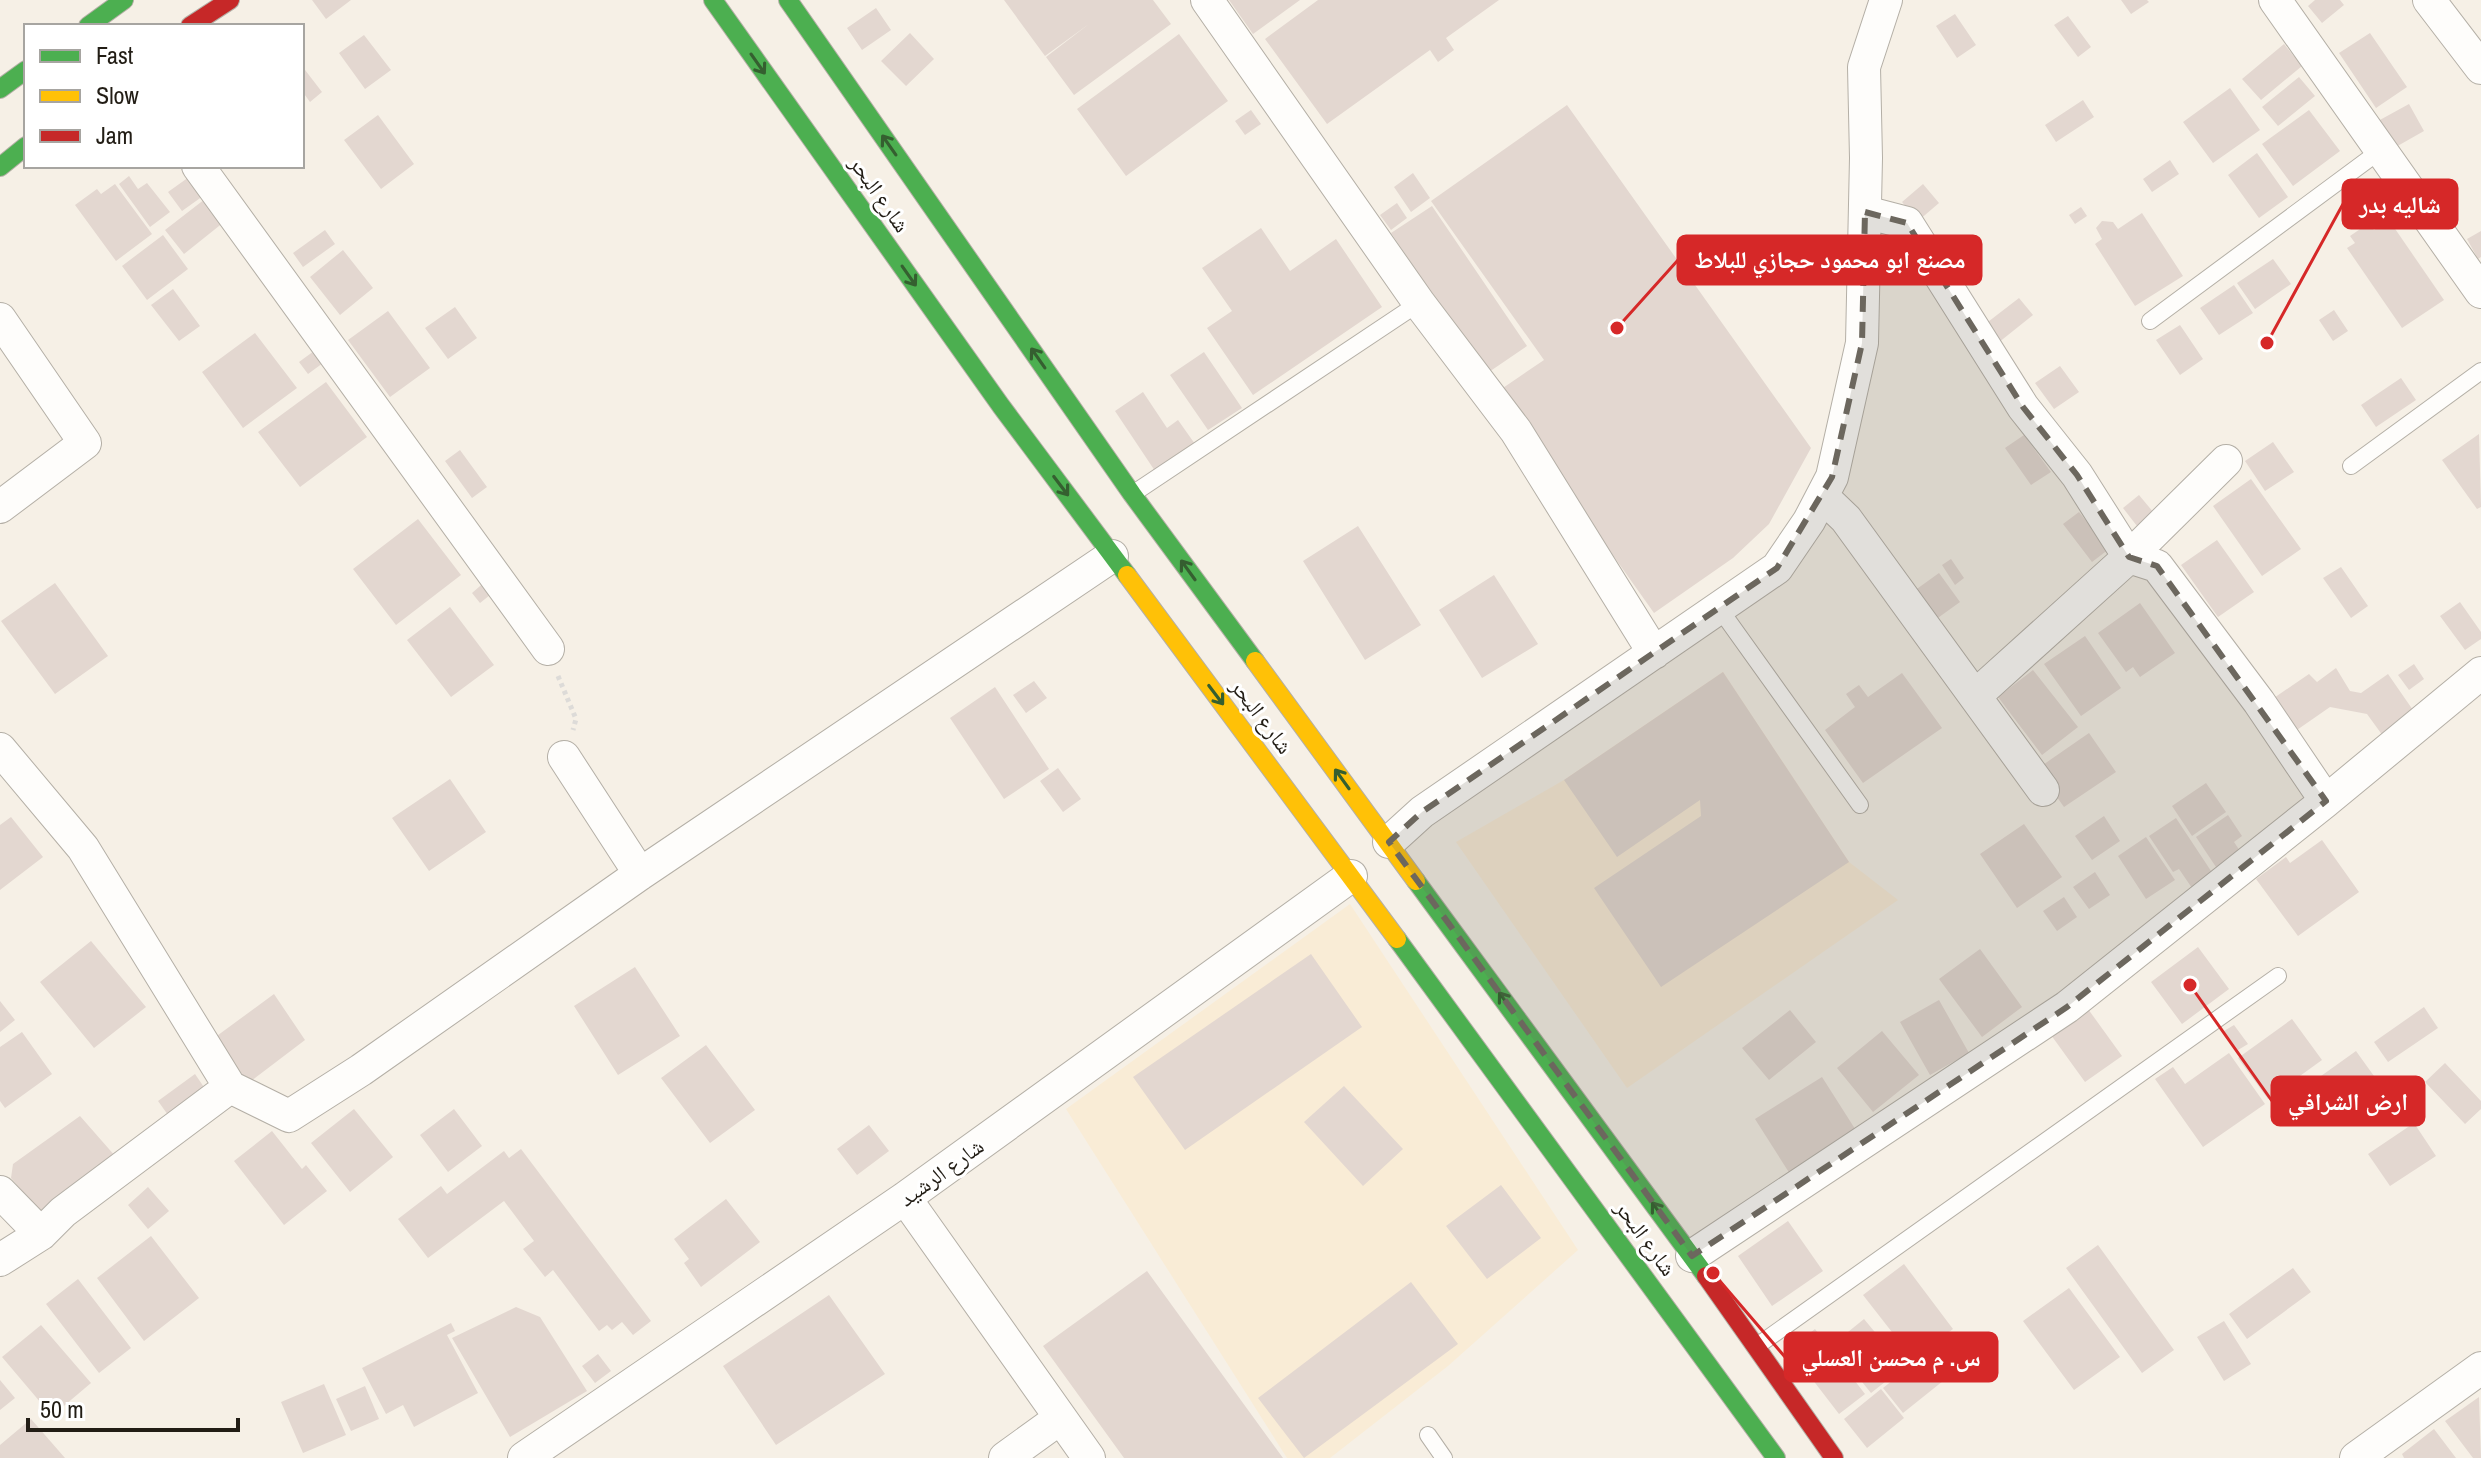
<svg xmlns="http://www.w3.org/2000/svg" width="2481" height="1458" font-family="'Archivo Narrow','Noto Naskh Arabic',sans-serif">
<rect width="100%" height="100%" fill="#f6f0e6"/>
<path fill="#f9ecd6" d="M1723 672 1849 862 1898 900 1627 1088 1456 842 1564 780Z
M1350 904 1578 1250 1448 1366 1330 1458H1287L1066 1109Z"/>
<path fill="#e3d7d0" d="M312 0H351L326 19Z
M1004 0H1153L1171 24 1074 95 1046 57 1089 24 1045 56Z
M1229 0H1300L1253 34Z
M1318 0H1499L1446 38 1454 50 1438 62 1430 50 1327 124 1265 39Z
M2121 0H2147L2149 2 2131 14Z
M2315 0H2340L2344 5 2322 23 2308 6Z
M876 8 891 30 862 50 847 28Z
M1955 14 1976 45 1957 58 1936 26Z
M2068 16 2091 47 2078 57 2054 25Z
M910 33 934 59 906 86 881 61Z
M2370 33 2407 87 2376 108 2339 53Z
M1179 34 1228 101 1126 176 1077 109Z
M364 35 391 70 365 89 339 53Z
M2284 44 2302 66 2261 100 2242 79Z
M302 66 322 92 310 102 302 91Z
M2299 77 2315 96 2278 126 2262 107Z
M2230 88 2260 130 2213 163 2183 122Z
M2083 100 2094 117 2056 142 2045 125Z
M2409 104 2424 131 2394 148 2378 121Z
M1567 105 1811 448 1769 524 1733 558 1654 613 1497 392 1544 360 1431 201Z
M1251 110 1261 124 1245 135 1235 121Z
M2309 110 2340 151 2293 186 2262 144Z
M378 115 414 164 381 189 344 140Z
M2257 153 2288 197 2259 218 2228 175Z
M2170 160 2179 174 2152 192 2143 179Z
M1413 173 1430 198 1411 212 1394 187Z
M129 176 138 189 147 183 170 212 150 227 119 184Z
M189 177 203 196 182 211 168 192Z
M115 184 152 234 116 261 75 205 97 189 101 194Z
M1923 184 1939 203 1918 221 1902 202Z
M205 199 224 222 184 254 165 230Z
M1397 203 1407 218 1391 230 1380 215Z
M1432 206 1527 346 1486 374 1391 233Z
M2081 207 2087 216 2075 224 2069 215Z
M2142 213 2183 276 2135 306 2095 244 2102 239 2096 228 2102 221 2113 222 2118 229Z
M2389 220 2444 300 2402 328 2347 248 2355 243 2350 236 2369 223 2374 230Z
M1261 228 1290 271 1336 239 1382 307 1253 395 1207 328 1232 311 1202 268Z
M325 230 335 244 303 267 293 253Z
M2481 231V257L2478 259 2467 239Z
M163 235 188 269 147 300 122 266Z
M343 250 373 288 340 315 310 277Z
M2273 259 2291 284 2255 309 2237 283Z
M2234 285 2253 313 2219 335 2200 308Z
M173 289 200 326 179 341 151 305Z
M2019 298 2033 315 1998 343 1984 325Z
M455 307 477 338 448 359 425 328Z
M2334 310 2348 331 2333 341 2319 320Z
M388 311 430 368 390 397 348 340Z
M2180 325 2203 359 2180 375 2156 340Z
M255 333 297 388 243 428 202 372Z
M314 351 323 363 308 374 299 362Z
M1204 352 1242 408 1208 430 1170 375Z
M2060 366 2079 392 2054 409 2035 383Z
M2401 378 2416 400 2376 427 2361 405Z
M326 382 367 437 300 487 258 432Z
M1143 392 1167 428 1178 420 1195 444 1155 471 1115 411Z
M2479 434 2481 507 2477 509 2442 460Z
M2024 435 2051 472 2031 485 2005 448Z
M2273 442 2294 472 2265 491 2245 461Z
M460 450 487 487 472 498 445 461Z
M2251 479 2301 549 2262 576 2213 506Z
M2139 495 2154 513 2137 526 2123 508Z
M2079 512 2109 549 2092 562 2063 524Z
M418 519 461 575 396 625 353 569Z
M1358 526 1421 625 1365 660 1303 561Z
M2217 540 2254 592 2218 617 2181 565Z
M1951 559 1964 578 1955 585 1942 565Z
M2341 567 2368 606 2351 618 2323 578Z
M1939 573 1960 602 1935 620 1914 591Z
M1494 575 1538 644 1482 678 1439 610Z
M487 580 495 591 480 603 472 593Z
M55 583 108 656 55 694 1 621Z
M2460 602 2481 632V639L2465 650 2440 616Z
M2140 603 2175 653 2140 677 2133 667 2126 672 2098 633Z
M450 607 494 665 451 697 407 640Z
M2085 636 2121 688 2081 716 2044 664Z
M2414 664 2424 679 2409 690 2398 675Z
M2336 668 2350 691 2361 693 2388 674 2415 713 2383 736 2367 714 2330 707 2294 732 2271 700 2309 674 2320 685 2317 682Z
M2033 670 2078 727 2042 755 1998 697Z
M1723 672 1849 862 1661 987 1594 888 1701 816 1700 800 1617 857 1564 780Z
M1902 673 1942 728 1863 783 1825 730 1855 707 1846 694 1859 685 1868 697Z
M1034 681 1047 698 1026 713 1013 695Z
M995 687 1049 769 1004 799 950 718Z
M2089 733 2116 772 2064 807 2037 769Z
M1058 768 1081 799 1063 812 1040 781Z
M450 779 486 832 429 871 392 818Z
M2206 783 2226 812 2192 836 2172 806Z
M2228 815 2242 836 2234 842 2240 851 2216 867 2196 837Z
M2104 816 2120 841 2092 860 2075 836Z
M11 817 43 857 0 890V825Z
M2176 818 2213 874 2192 888 2179 869 2173 872 2149 836Z
M2024 824 2062 877 2017 908 1980 854Z
M2146 837 2175 880 2146 899 2118 856Z
M2322 840 2359 892 2298 936 2256 879 2286 857 2290 863Z
M2095 872 2110 895 2089 909 2073 887Z
M2064 897 2077 917 2057 931 2043 911Z
M91 941 146 1007 94 1048 40 982Z
M2198 947 2229 989 2182 1024 2151 982Z
M1980 949 2022 1007 1982 1037 1939 979Z
M1311 954 1362 1027 1185 1150 1133 1077Z
M635 967 680 1036 618 1075 574 1006Z
M274 994 305 1040 242 1088 210 1041Z
M1939 1000 1969 1053 1930 1075 1900 1022Z
M0 1001 15 1020 0 1032Z
M2424 1007 2438 1028 2388 1062 2374 1042Z
M2088 1009 2122 1056 2085 1082 2051 1035Z
M1790 1010 1816 1042 1769 1080 1742 1048Z
M2292 1019 2322 1060 2268 1099 2238 1058Z
M2234 1025 2248 1044 2238 1050 2224 1031Z
M1882 1031 1919 1075 1873 1112 1837 1068Z
M22 1032 52 1074 5 1108 0 1101V1047Z
M706 1045 755 1110 710 1143 661 1078Z
M2356 1051 2384 1090 2343 1120 2314 1081Z
M2229 1053 2265 1104 2203 1147 2155 1079 2173 1067 2185 1084Z
M2445 1063 2481 1101V1109L2465 1124 2425 1082Z
M195 1074 210 1096 173 1122 158 1101Z
M1822 1077 1857 1132 1790 1174 1755 1119Z
M1344 1086 1403 1149 1363 1186 1304 1122Z
M354 1109 393 1157 350 1192 311 1143Z
M454 1109 482 1146 448 1172 420 1135Z
M80 1116 123 1165 49 1223 11 1178 13 1164Z
M2414 1123 2436 1156 2390 1186 2368 1154Z
M869 1125 889 1151 857 1175 837 1149Z
M272 1131 302 1169 306 1165 327 1191 284 1225 234 1161Z
M521 1149 651 1321 633 1335 622 1322 612 1330 607 1325 599 1331 553 1270 545 1277 523 1249 534 1241 504 1201 428 1258 398 1219 441 1186 447 1194 504 1151 509 1158Z
M1501 1185 1541 1238 1487 1279 1446 1226Z
M148 1187 169 1211 148 1229 128 1205Z
M726 1199 760 1242 701 1287 684 1263 689 1259 674 1239Z
M1788 1221 1823 1271 1772 1306 1738 1256Z
M151 1236 199 1298 144 1341 97 1278Z
M2098 1245 2174 1350 2142 1373 2066 1268Z
M1904 1264 1953 1329 1913 1359 1863 1295Z
M2293 1268 2311 1292 2247 1339 2229 1314Z
M1147 1271 1283 1458H1124L1043 1346Z
M78 1279 131 1348 99 1373 46 1304Z
M1411 1282 1458 1344 1304 1458 1258 1398Z
M2069 1288 2120 1357 2074 1390 2023 1321Z
M829 1295 885 1374 776 1445 723 1366Z
M516 1307 540 1317 587 1391 510 1437 452 1338Z
M1864 1319 1904 1367 1871 1393 1832 1345Z
M2224 1321 2251 1364 2224 1381 2197 1337Z
M451 1323 455 1331 447 1335 478 1393 414 1427 403 1405 386 1414 362 1368Z
M41 1325 91 1383 52 1416 2 1357Z
M1815 1329 1865 1394 1839 1414 1789 1349Z
M1933 1348 1953 1373 1903 1413 1883 1388Z
M598 1354 611 1371 595 1383 582 1366Z
M0 1380 15 1398 0 1410Z
M324 1384 346 1435 303 1453 281 1402Z
M365 1386 379 1419 351 1431 336 1399Z
M1881 1389 1904 1418 1867 1448 1844 1419Z
M2479 1397 2481 1458H2473L2445 1421Z
M31 1419 65 1458H0V1445Z
M2434 1429 2456 1458H2404L2402 1454Z"/>
<g fill="none" stroke-linecap="round" stroke-linejoin="round">
<g stroke="#b4afa6" stroke-width="18">
<path id="lane" d="M2150 321 2381 150
M2351 466 2481 371
M1134 493 1419 303
M1719 608 1860 805
M1757 1346 2278 976
M1428 1435 1444 1458"/>
</g>
<g stroke="#b4afa6" stroke-width="34">
<path id="street" d="M1207 0 1419 303 1516 431 1654 653
M2275 0 2481 292
M2429 0 2481 68
M198 166 548 649
M1865 212 1907 223 2023 407 2077 475 2129 557 2157 566 2259 702 2326 801 2481 673
M0 319 85 443 0 507
M1822 496 1846 519 2043 790
M1975 696 2129 557 2226 461
M0 749 83 848 230 1087 289 1116 361 1070 640 874 1112 556
M564 757 640 874
M1389 842 1422 812 1777 568 1809 521 1832 477 1862 343 1866 158 1864 67 1886 0
M0 1192 41 1234 0 1260
M905 1198 1089 1458
M41 1234 63 1212 230 1087
M1692 1256 2067 1007 2326 801
M524 1458 905 1198 1351 876
M1005 1458 1059 1419
M2356 1458 2481 1368"/>
</g>
<g stroke="#b4afa6" stroke-width="20">
<path id="fast" d="M713 0 1001 406 1127 575
M788 0 1132 494 1255 661
M88 26 124 0
M0 89 26 70
M0 167 26 146
M1416 881 1706 1276
M1397 939 1776 1458"/>
</g>
<g stroke="#b4afa6" stroke-width="20">
<path id="slow" d="M1127 575 1397 939
M1255 661 1416 881"/>
</g>
<g stroke="#b4afa6" stroke-width="20">
<path id="jam" d="M190 26 230 0
M1706 1276 1834 1458"/>
</g>
<path stroke="#dddbd8" stroke-width="5" stroke-dasharray="4 4" stroke-linecap="butt" d="M558 676 576 719 573 730"/>
<use href="#lane" stroke="#fefdfb" stroke-width="16"/>
<use href="#street" stroke="#fefdfb" stroke-width="32"/>
<use href="#fast" stroke="#4caf50" stroke-width="18"/>
<use href="#slow" stroke="#ffc107" stroke-width="18"/>
<use href="#jam" stroke="#c62828" stroke-width="18"/>
</g>
<defs><path id="oneway-shaft" d="M-6 0H5M1.5-3L5.5 0L1.5 3" fill="none" stroke-width="1.6" stroke-linecap="round" stroke-linejoin="round" transform="scale(2)"/></defs>
<g stroke="#355f30">
<use href="#oneway-shaft" transform="translate(758 64) rotate(55)"/>
<use href="#oneway-shaft" transform="translate(889 145) rotate(-125)"/>
<use href="#oneway-shaft" transform="translate(909 276) rotate(55)"/>
<use href="#oneway-shaft" transform="translate(1038 358) rotate(-125)"/>
<use href="#oneway-shaft" transform="translate(1061 486) rotate(53)"/>
<use href="#oneway-shaft" transform="translate(1188 570) rotate(-126)"/>
<use href="#oneway-shaft" transform="translate(1216 695) rotate(53)"/>
<use href="#oneway-shaft" transform="translate(1342 779) rotate(-126)"/>
<use href="#oneway-shaft" transform="translate(1506 1002) rotate(-126)"/>
<use href="#oneway-shaft" transform="translate(1659 1212) rotate(-126)"/>
</g>
<path fill="#6c675e" fill-opacity="0.2" stroke="#6c675e" stroke-width="6" stroke-dasharray="16 10" stroke-linejoin="round" d="M1865 212 1907 223 2023 407 2077 475 2129 557 2157 566 2326 801 2067 1007 1692 1256 1389 842 1422 812 1777 568 1832 477 1862 343Z"/>
<g text-anchor="middle" dominant-baseline="central" stroke-width="6" stroke-linejoin="round" paint-order="stroke">
<g font-size="22" fill="#221d15" stroke="#fff">
<text transform="translate(880 194) rotate(55)">شارع البحر</text>
<text transform="translate(1262 716) rotate(53)">شارع البحر</text>
<text transform="translate(941 1172) rotate(-36)">شارع الرشيد</text>
<text transform="translate(1646 1238) rotate(54)">شارع البحر</text>
</g>
</g>
<path fill="none" stroke="#d62828" stroke-width="3" d="M2267 343L2343 204M1617 328L1678 260M2190 985L2272 1101M1713 1273L1785 1357"/>
<g fill="#d62828" stroke="#fff" stroke-width="3">
<circle cx="2267" cy="343" r="8"/>
<circle cx="1617" cy="328" r="8"/>
<circle cx="2190" cy="985" r="8"/>
<circle cx="1713" cy="1273" r="8"/>
</g>
<g fill="#d62828" stroke="#d62828" stroke-width="3">
<rect x="2343" y="180" width="114" height="48" rx="8"/>
<rect x="1678" y="236" width="303" height="48" rx="8"/>
<rect x="2272" y="1077" width="152" height="48" rx="8"/>
<rect x="1785" y="1333" width="212" height="48" rx="8"/>
</g>
<g font-size="24" text-anchor="middle" font-weight="bold" fill="#fff">
<text x="2400" y="213">شاليه بدر</text>
<text x="1830" y="268">مصنع ابو محمود حجازي للبلاط</text>
<text x="2348" y="1110">ارض الشرافي</text>
<text x="1891" y="1366">س. م محسن العسلي</text>
</g>
<rect x="24" y="24" width="280" height="144" fill="#ffffff" stroke="#a7a5a1" stroke-width="2"/>
<rect x="40" y="50" width="40" height="12" fill="#4caf50" stroke="#a7a5a1" stroke-width="2"/>
<text x="96" y="64" font-size="24" fill="#221d15">Fast</text>
<rect x="40" y="90" width="40" height="12" fill="#ffc107" stroke="#a7a5a1" stroke-width="2"/>
<text x="96" y="104" font-size="24" fill="#221d15">Slow</text>
<rect x="40" y="130" width="40" height="12" fill="#c62828" stroke="#a7a5a1" stroke-width="2"/>
<text x="96" y="144" font-size="24" fill="#221d15">Jam</text>
<path d="M28 1418v12h210v-12" fill="none" stroke="#221d15" stroke-width="4"/>
<text x="40" y="1418" font-size="24" fill="#221d15" stroke="#ffffff" stroke-width="6" paint-order="stroke">50 m</text>
</svg>
